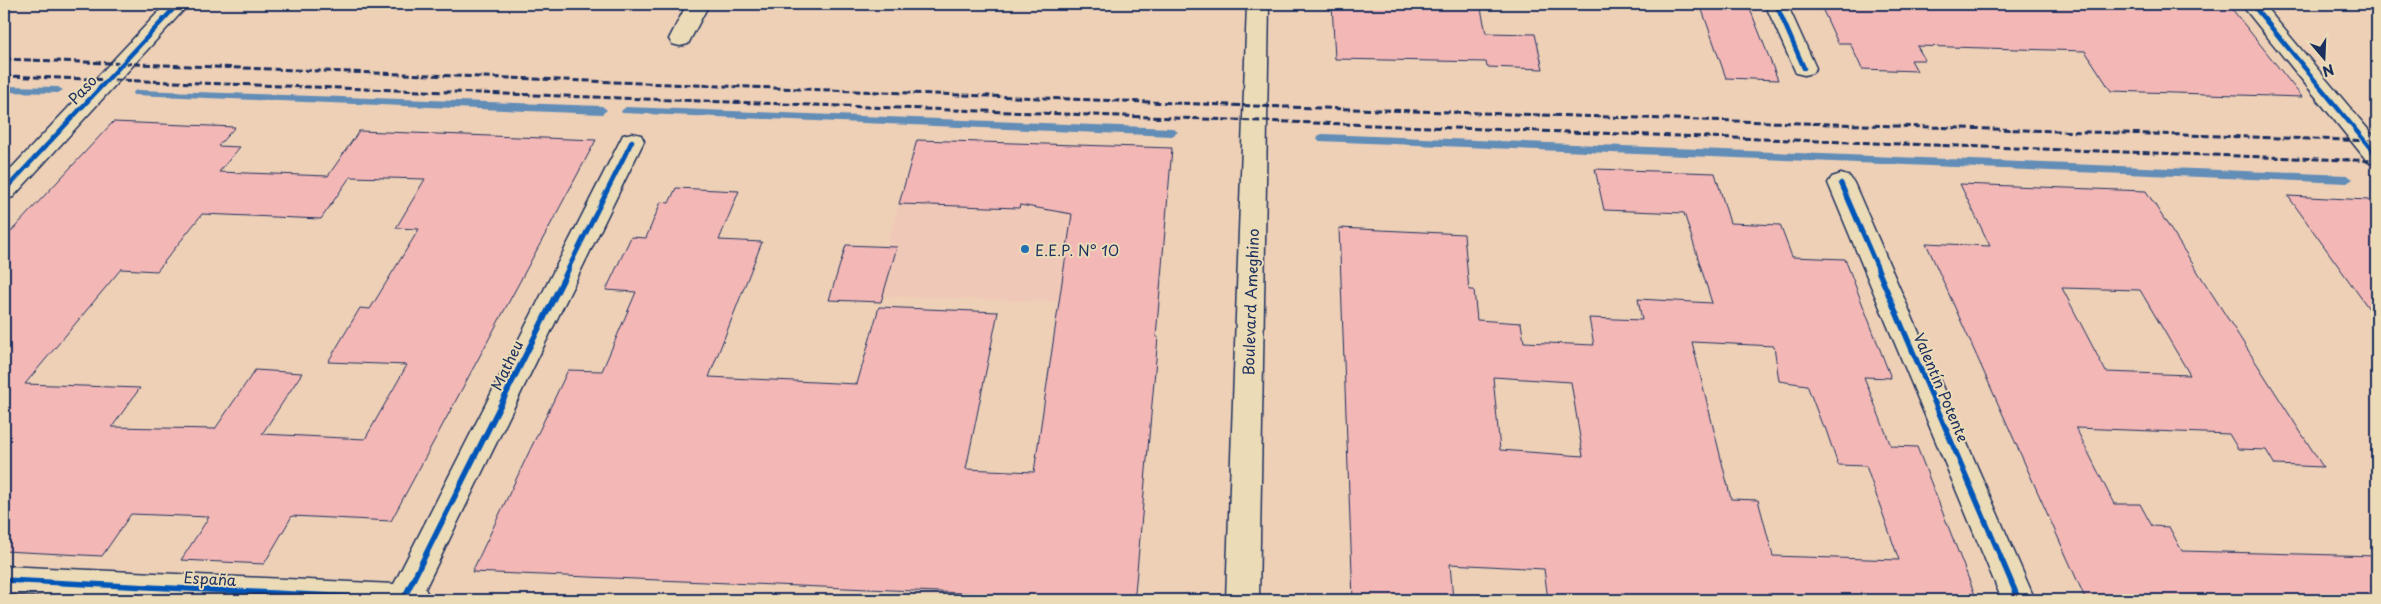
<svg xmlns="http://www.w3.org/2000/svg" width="2381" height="604" font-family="'Playpen Sans',sans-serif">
<rect width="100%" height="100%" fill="#eed0b7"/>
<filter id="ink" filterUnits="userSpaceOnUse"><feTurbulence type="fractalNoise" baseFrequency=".02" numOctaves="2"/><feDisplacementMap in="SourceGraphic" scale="10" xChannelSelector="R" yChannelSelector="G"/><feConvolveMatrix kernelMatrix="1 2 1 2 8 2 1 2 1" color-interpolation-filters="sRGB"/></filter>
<g filter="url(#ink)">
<path fill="#f0c8b7" d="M917 140 1172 148 1159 305 873 296Z"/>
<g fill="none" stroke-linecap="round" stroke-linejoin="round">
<path fill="#628db7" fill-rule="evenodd" d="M4 86 58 87 63 90 58 93 4 92Z
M138 90 602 106 607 110 602 114 134 95 133 93 134 91Z
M626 107 1172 128 1178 132 1172 136 622 113 621 111Z
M1323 134 2347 175 2353 179 2347 183 1319 141 1317 138 1319 135Z"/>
</g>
<path fill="#f3b7b6" stroke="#1b2f5e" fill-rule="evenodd" d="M1332 4H1480L1486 33 1535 34 1543 69 1487 67 1486 62 1335 59Z
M1700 4H1748L1778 80 1726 78Z
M1820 4H2072L2175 7 2173 4H2228L2302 97 2111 91 2085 51 1917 46 1925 60H1911L1917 71 1862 69 1850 43H1838Z
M113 122 235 127 218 146 240 147 219 172 328 176 359 131 596 140 391 521 292 516 264 564 181 560 209 517 131 514 102 556 4 551V239ZM350 177 425 179 396 228 419 229 370 309 360 308 328 362 407 365 365 439 262 434 302 373 255 370 215 429 112 427 140 388 25 384 121 269 157 271 202 214 321 219Z
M917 140 1172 148 1156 337H1158L1135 593 1124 600 472 572 568 370 602 371 636 292 606 290 631 237 646 238 661 202 669 203 676 188 739 191 719 240 762 242 709 377 857 384 879 307 998 312 966 469 1034 472 1072 214 1020 205 1019 208 899 204Z
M1595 169 1715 173 1730 223 1780 225 1792 257 1845 259 1891 378 1864 377 1891 446 1917 447 1977 600H1548L1544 569 1450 564 1453 600H1353L1339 228 1464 234 1469 290H1474L1477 320 1521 323 1524 342 1594 345 1589 318 1642 320 1638 299 1712 303 1684 213 1604 210ZM1692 342 1774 346 1779 381 1807 385 1823 427H1825L1838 465 1866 466 1899 560 1773 556 1758 500 1731 499ZM1493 377 1571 382 1583 456 1500 450Z
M1960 184 2146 191 2323 467 2275 465 2266 450 2238 449 2229 434 2076 428 2114 504H2140L2152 526 2169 527 2182 551 2377 556V600H2086L1926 243 1990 246ZM2062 288 2140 290 2190 375 2106 372Z
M2288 196 2368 200 2377 211V320Z
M846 245 897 247 881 302 829 300Z"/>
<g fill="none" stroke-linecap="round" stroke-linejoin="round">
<g stroke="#1b2f5e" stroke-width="3">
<path id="minor" d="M166 4H189L13 197 4 200V176Z
M687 4H709L688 44 680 46 672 44 669 39Z
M1765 4H1787L1816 68 1812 73 1804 75 1796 73Z
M2241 4H2263L2377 140V164L2368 162Z
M632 133 641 135 644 141 425 589 431 600H120L4 594V566L394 584 620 141 623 135Z
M1841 174 1850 177 1854 183 2035 600H2002L1828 183 1832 177Z"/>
</g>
<g stroke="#1b2f5e" stroke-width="3">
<path id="secondary" d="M1247 4H1269L1259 600H1226Z"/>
</g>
<use href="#minor" fill="#ecdbb7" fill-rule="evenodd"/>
<use href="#secondary" fill="#ecdbb7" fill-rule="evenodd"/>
<path stroke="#1b2f5e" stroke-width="3" stroke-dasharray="7 3" stroke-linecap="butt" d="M4 59 1255 106 2377 141
M4 76 2377 161"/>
<g stroke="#ecdbb7" stroke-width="7">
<path id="cycleway-far1" d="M1776 4 1804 68
M2252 4 2377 156
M1841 183 1879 271
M4 191 178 4
M567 271 632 141"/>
</g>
<g stroke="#ecdbb7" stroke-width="9">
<path id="cycleway" d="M1878 270 2019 600
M4 580 415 600
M403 600 568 270"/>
</g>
<use href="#cycleway-far1" stroke="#0057b8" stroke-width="4.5"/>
<use href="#cycleway" stroke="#0057b8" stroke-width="5.5"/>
</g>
</g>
<circle fill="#1f6fb2" stroke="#ecdbb7" stroke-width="2" cx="1025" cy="249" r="5"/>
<g text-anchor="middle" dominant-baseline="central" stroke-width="4" stroke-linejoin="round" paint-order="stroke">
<g font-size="15" fill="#1b2f5e" stroke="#ecdbb7">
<text transform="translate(82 89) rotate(-47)">Paso</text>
<text transform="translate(1250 302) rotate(-88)">Boulevard Ameghino</text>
<text transform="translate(506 365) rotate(-64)">Matheu</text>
<text transform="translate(1942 387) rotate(67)">Valentín Potente</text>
<text transform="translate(210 578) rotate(3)">España</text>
</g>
<g font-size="15" fill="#1b2f5e" stroke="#ecdbb7" text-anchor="start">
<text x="1035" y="249">E.E.P. N° 10</text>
</g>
</g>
<rect width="2381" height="604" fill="none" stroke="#ecdbb7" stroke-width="20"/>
<rect x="10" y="10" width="2361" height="584" fill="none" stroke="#1b2f5e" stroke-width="2" filter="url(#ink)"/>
<g transform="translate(2324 58) rotate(161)" stroke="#ecdbb7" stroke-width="4" paint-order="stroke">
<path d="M0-4L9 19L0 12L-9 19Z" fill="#1b2f5e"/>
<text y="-8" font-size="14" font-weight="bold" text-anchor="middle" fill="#1b2f5e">N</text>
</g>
</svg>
